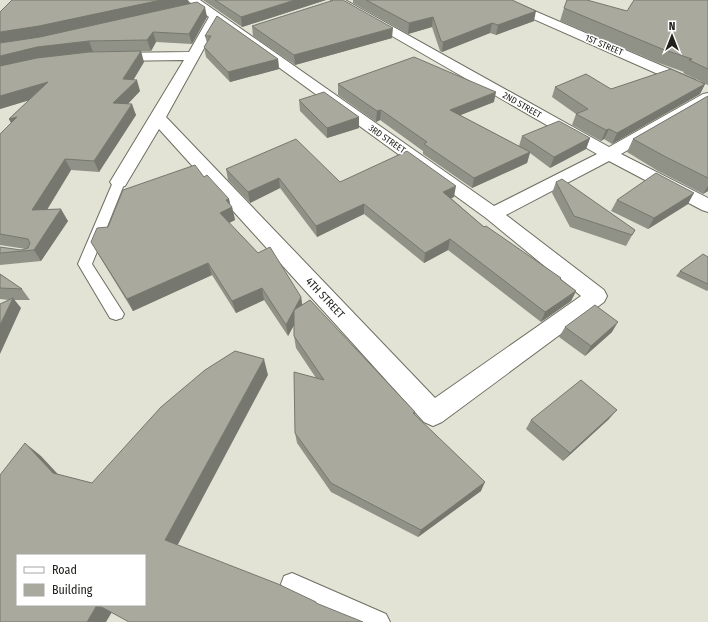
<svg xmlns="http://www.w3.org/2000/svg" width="708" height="622" font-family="'Fira Sans Condensed',sans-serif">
<rect width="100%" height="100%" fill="#e2e3d5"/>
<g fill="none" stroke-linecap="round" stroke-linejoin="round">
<g stroke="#6d6e61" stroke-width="2">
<path id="service" d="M119 178 124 179 125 182 92 264 124 314 122 318 116 320 110 318 78 264 113 182 114 179Z
M292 573 386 614 390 622H351L284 592 281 584 284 576Z"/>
</g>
<g stroke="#6d6e61" stroke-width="2">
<path id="minor" d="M187 0H200L494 206 597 154 333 2 331 0H345L609 147 703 94 708 93V103L621 154 708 198V212L702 210 609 161 506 215 604 290 607 296 604 302 442 422 433 426 424 422 159 129 125 186 119 187 113 186 110 182 184 60 112 61 107 60 105 57 107 54 112 53 189 52 209 17ZM218 23 486 218 581 296 435 398 166 117Z
M493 0H509L695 80 697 83 695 86 690 87 685 86 495 2Z"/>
</g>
<use href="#service" fill="#fff" fill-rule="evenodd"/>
<use href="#minor" fill="#fff" fill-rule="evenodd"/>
</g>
<path fill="#919287" d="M12 0H188L189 3 207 17 192 44 156 42 151 51 90 52 144 62 133 80 140 91 128 104 136 115 99 172 71 170 47 210 68 221 41 261 0 265V253L21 250 26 249 0 245V134L11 123 9 119 29 100 0 109Z
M203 0H326L242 27Z
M353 0H512L534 21 496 35 490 33 442 52 440 51 432 27 408 34 353 3Z
M708 0V85L705 84 700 94 612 144 604 139 601 141 572 125 576 114 552 97 555 87 611 89 702 82 683 73 684 72 656 62 560 21 564 8 627 11Z
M217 16 278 59 279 69 230 82 206 57 204 47 207 43 205 36Z
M252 26 392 38 295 65 253 36Z
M338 84 494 102 460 115 519 146 522 136 590 138 586 149 550 168 530 153 527 163 472 188 423 154V151L380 120 376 122 338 95Z
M708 96V191L703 194 658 171 627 152 633 139Z
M299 100 359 117V128L327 138 300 111Z
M226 169 340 182 454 197 451 198 484 227 561 279 576 291 571 301 541 322 448 250 424 263 364 214 317 237 280 188 250 203 228 180Z
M204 177 229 199 230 205 232 207 235 220 229 223 301 297 302 305 415 412V415L481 491 418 537 331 492 297 443 295 433 316 378 296 348 294 336V325L288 336 264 300 236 313 212 275 133 311 98 254 91 242 108 227Z
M556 182 635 230 626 246 570 227 552 193Z
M617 200 688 204 648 229 611 211Z
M708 257V290L707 291 676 276 680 271Z
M0 274 22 289 30 300H14L21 308 9 300 0 299Z
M565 327 612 332 585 356 559 337Z
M609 419 563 461 526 429 531 420Z"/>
<path fill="#76776e" d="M161 0H188L189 4 44 37 0 43V32Z
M295 0H326L242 27 241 17Z
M205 7 207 17 192 44 189 34Z
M536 11 534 21 496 35 498 25Z
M433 17 432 27 408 34 409 23Z
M492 23 490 33 442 52 443 42Z
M393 28 392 38 295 65 294 55Z
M153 32 156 42 151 51 147 40Z
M89 41 93 52 42 58 0 68V56L37 47Z
M141 51 144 62 128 89 137 80 140 91 118 114 113 103 123 79Z
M278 59 279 69 230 82 228 72Z
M48 82 53 93 0 109V96Z
M705 84 700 94 612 144 617 133Z
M496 92 494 102 448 120 450 110Z
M132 104 136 115 99 172 94 161Z
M381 110 380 120 376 122 377 111Z
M17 117 15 130 9 119Z
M359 117V128L327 138V128Z
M609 129 604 139 601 141 606 130Z
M590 138 586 149 550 168 554 157Z
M530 152 527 163 472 188 474 178Z
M65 159 71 170 40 221 32 210Z
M279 178 280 188 250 203 248 192Z
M456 186 454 197 441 203 443 192Z
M708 186V191L703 194Z
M694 193 688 204 648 229 654 218Z
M229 199 231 208 232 207 235 220 223 226 220 213 226 200Z
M364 204V214L317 237 316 226Z
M61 209 68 221 41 261 34 250Z
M450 239 448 250 424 263 425 253Z
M208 263 212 275 133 311 127 299Z
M262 288 264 300 236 313 232 301Z
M576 291 571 301 541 322 545 312Z
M301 297 303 309 288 336 286 325Z
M13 298 21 308 0 354V325Z
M618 322 612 332 585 356 591 346Z
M264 359 268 375 175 550 165 540Z
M617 410 609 419 563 461 570 453Z
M25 443 41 456 68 485 53 473Z
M485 482 481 491 418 537 421 530Z
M97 605 112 612 106 622H87Z"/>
<path fill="#a9aa9d" stroke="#76776e" d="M12 0H161L39 26 0 32V12Z
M215 0H295L241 17Z
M334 0H343L393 28 294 55 252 26Z
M366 0H512L536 11 498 25 492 23 443 42 441 41 433 17 409 23Z
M567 0H587L627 11 634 0H708V69L689 60 692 59 662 49 564 8Z
M197 2 205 7 189 34 153 32 147 40 89 41 37 47 0 56V43L40 37Z
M217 16 278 59 228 72 204 47 211 36H205Z
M141 51 123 79 137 80 113 103 132 104 94 161 65 159 32 210 61 209 34 250 0 253V247L21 250 28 248 30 243 28 239 0 234V134L17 117 9 119 48 82 0 96V66L37 58 89 52Z
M414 57 496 92 450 110 530 152 474 178 424 144 427 142 381 110 377 111 338 84Z
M671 69 705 84 617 133 609 129 606 130 576 114 588 109 555 87 586 74 611 89Z
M324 92 359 117 327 128 299 100Z
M708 96V178L666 157 633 139Z
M559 121 590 138 554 157 522 136Z
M296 139 340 182 407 151 456 186 443 192 484 227 486 226 561 278 560 279 576 291 545 312 450 239 425 253 364 204 316 226 279 178 248 192 226 169Z
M195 165 204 177 207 175 229 199 226 200 232 207 220 213 258 253 270 247 301 297 286 325 262 288 232 301 208 263 127 299 91 242 97 228 108 227 123 190Z
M656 173 694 193 654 218 617 200Z
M562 179 635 230 632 235 574 216 556 182Z
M703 254 708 257V284L680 271Z
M0 274 22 289 0 288Z
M13 298 0 325V304Z
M310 300 415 412 413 413 485 482 421 530 331 483 295 433 294 372 324 380 294 336V310Z
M595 305 618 322 591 346 565 327Z
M235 351 264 359 165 540 278 584 316 602V603L363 622H129L98 605H145V555H17V605H97L87 622H0V475L25 443 53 473 92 483 161 407 205 370Z
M581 380 617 410 570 453 531 420Z"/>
<g text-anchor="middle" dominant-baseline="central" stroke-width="3.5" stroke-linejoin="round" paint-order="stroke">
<g font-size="9" fill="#21211c" stroke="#fff">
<text transform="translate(604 45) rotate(23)">1ST STREET</text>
<text transform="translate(522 105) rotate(30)">2ND STREET</text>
<text transform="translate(387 139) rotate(35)">3RD STREET</text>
</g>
<g font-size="11" fill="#21211c" stroke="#fff">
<text transform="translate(325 298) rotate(47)">4TH STREET</text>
</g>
</g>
<rect x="16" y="554" width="130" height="52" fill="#ffffff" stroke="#a6a6a4"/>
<rect x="24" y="567" width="20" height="6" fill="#ffffff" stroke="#a6a6a4"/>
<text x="52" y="574" font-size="12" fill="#21211c">Road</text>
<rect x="24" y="584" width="20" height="12" fill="#a9aa9d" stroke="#a6a6a4"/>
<text x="52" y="594" font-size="12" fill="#21211c">Building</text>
<g transform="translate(672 36)" stroke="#ffffff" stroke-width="3" paint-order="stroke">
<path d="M0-3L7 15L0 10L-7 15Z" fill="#21211c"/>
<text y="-6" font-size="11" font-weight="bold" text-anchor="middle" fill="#21211c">N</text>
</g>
</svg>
